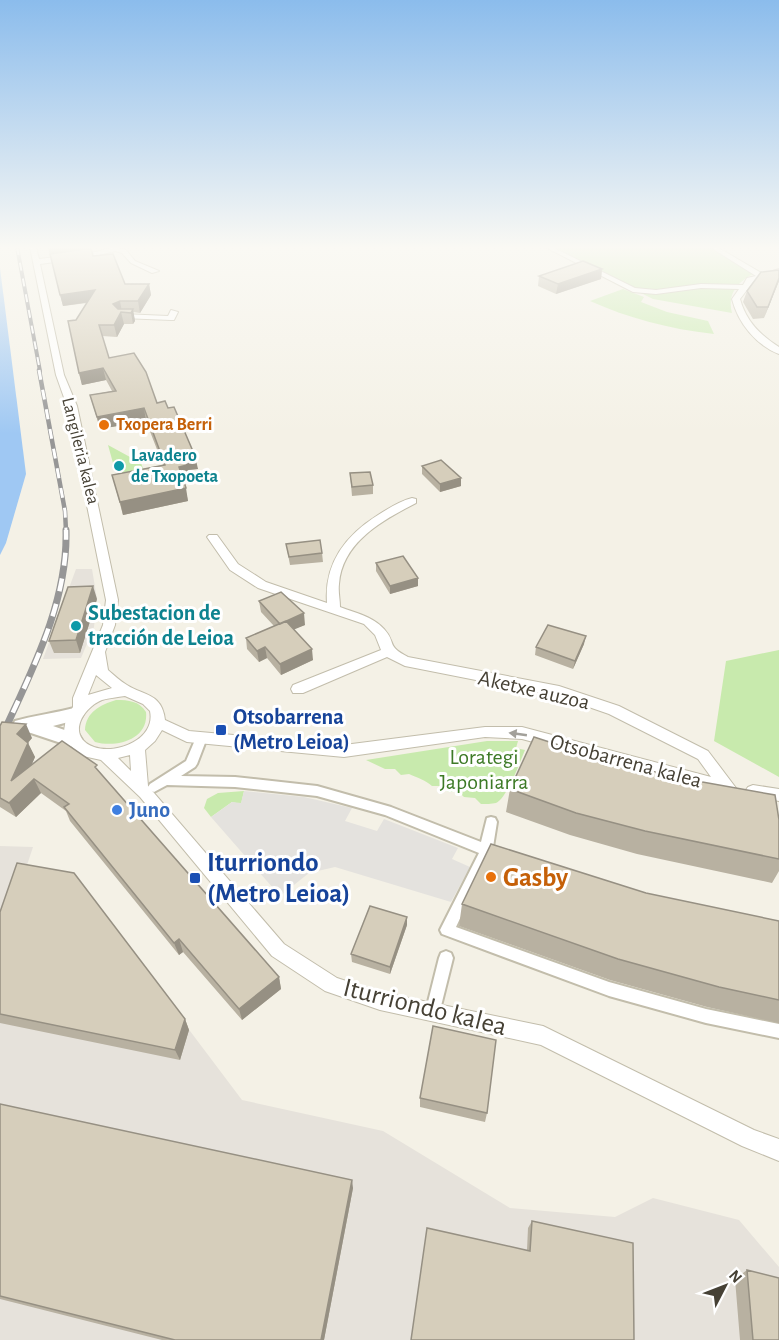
<svg xmlns="http://www.w3.org/2000/svg" width="779" height="1340" font-family="'Alegreya Sans',sans-serif">
<rect width="100%" height="100%" fill="#f4f1e6"/>
<path fill="#e6e2db" d="M76 569H92L97 599 94 627 81 658 43 659Z
M0 846 33 847 24 874 80 885 242 1100 383 1131 510 1208 615 1217 653 1198 739 1220 779 1267V1340H0Z"/>
<path fill="#c8eaad" d="M548 247H717L760 271C742 278 726 291 732 313L653 299Z
M623 289 644 297 641 302 667 312 708 321 714 334C669 329 628 318 590 301Z
M108 445 141 463 144 471 122 473 121 470 125 469 123 462 113 463Z
M779 650V777L714 741 726 661Z
M116 700C129 700 139 701 146 712 149 740 116 748 95 742L85 730C86 712 100 705 116 700Z
M487 741H518L516 748 525 750C520 762 507 798 496 803 492 804 485 804 481 804L475 798 464 797 459 792H448L442 786H432C427 781 416 777 409 774L401 775 395 769H385L366 760Z
M244 791 241 804 232 802 211 817 204 808 207 799 218 793Z"/>
<path fill="#e4e2de" d="M244 791 304 797 352 808 345 821 377 831 384 819 458 848 452 859 470 867 451 902 335 867 309 873 280 896 211 817 232 802 241 803Z"/>
<path fill="#9fc8f3" d="M0 268 26 474 6 543 0 555Z"/>
<g fill="none" stroke-linecap="round" stroke-linejoin="round">
<g stroke="#c2bdab" stroke-width="4">
<path id="pedestrian" d="M199 739 203 740 205 743 197 764 195 767 181 776 235 777 317 786 391 807 481 842 487 818 491 817 495 818 497 822 493 847 504 851 505 855 504 859 499 860 489 857 456 927 609 982 706 1009 779 1024V1038L706 1023 609 996 442 934 440 930 479 853 385 815 317 796 235 787 167 785 154 792 150 790 148 787 150 784 186 761 195 740Z
M446 951 451 953 453 958 440 1010 438 1015 433 1017 428 1015 426 1010 439 958 441 953Z"/>
</g>
<g stroke="#c2bdab" stroke-width="2">
<path id="minor" d="M30 247H36L39 259 91 253 115 247 126 250 135 261 159 271 152 273 131 263 122 253 115 251 91 257 40 264 64 375 77 406 118 600 115 625 105 652 108 670C114 675 120 681 127 685 144 696 162 693 165 720L189 731 344 745 485 727H522L711 777 698 759 609 714 557 696 405 666 387 657 303 693H293L291 689 293 685 381 650 375 635 364 624 258 588 230 570 207 537 209 535H217L238 564 266 582 327 603C324 563 346 535 378 515 389 508 400 501 412 498L416 499V503C383 520 342 542 339 584 338 592 340 599 340 607 356 613 372 616 384 629 397 643 385 645 408 657L559 686 619 706 708 751 736 788 733 792 727 794 522 739 485 737 344 757 187 742 162 730 155 741 145 750 148 786 284 944 337 978 380 992 543 1026 754 1130 779 1139V1161L742 1146 541 1045 380 1010 325 991 272 956 140 797 101 760 83 756 72 747 64 731 66 718 73 707V698L103 625 106 600 67 406 56 375ZM96 675 112 688 88 695ZM125 696 143 704 150 711C156 739 117 755 94 747 66 737 82 708 102 700 109 698 118 697 125 696ZM130 755 131 771 118 758Z
M545 247H552L635 288 656 290 701 284 743 285 747 278 756 276 710 247H717L763 274 779 269V273L753 282 740 299C746 321 760 335 779 347V354C756 345 738 323 732 299L739 289 701 288 656 294 633 292Z
M171 310 178 312 174 320H171L122 318 118 316 122 314 168 316Z
M753 785 779 789V801L748 795 745 791 748 787Z"/>
</g>
<g stroke="#c2bdab" stroke-width="4">
<path id="tertiary" d="M74 708 80 709 83 714 80 719 53 726 79 735 82 740 79 745 73 747 31 733 15 731 12 726 15 721C32 716 55 713 74 708Z"/>
</g>
<use href="#pedestrian" fill="#fff" fill-rule="evenodd"/>
<use href="#minor" fill="#fff" fill-rule="evenodd"/>
<use href="#tertiary" fill="#fff" fill-rule="evenodd"/>
<g stroke="#969696" stroke-width="4">
<path id="rail-far3" d="M17 247 40 371"/>
</g>
<g stroke="#969696" stroke-width="4.5">
<path id="rail-far2" d="M39 370 65 511 66 531"/>
</g>
<g stroke="#969696" stroke-width="7">
<path id="rail-far1" d="M2 736C31 672 68 603 66 530"/>
</g>
<g stroke="#969696" stroke-width="8">
<path id="rail" d="M0 741 3 735"/>
</g>
<use href="#rail-far3" stroke="#fff" stroke-width="2" stroke-dasharray="8" stroke-linecap="butt"/>
<use href="#rail-far2" stroke="#fff" stroke-width="3" stroke-dasharray="10" stroke-linecap="butt"/>
<use href="#rail-far1" stroke="#fff" stroke-width="4.5" stroke-dasharray="13" stroke-linecap="butt"/>
<use href="#rail" stroke="#fff" stroke-width="5" stroke-dasharray="16" stroke-linecap="butt"/>
</g>
<path fill="#b8b1a1" d="M48 247H89L93 256 125 284H149L151 295 140 313 133 312 135 321 133 324H124L117 337 102 336 109 358 157 403 198 469 188 470 190 478 183 479 188 501 123 515 112 475 163 465 146 421 100 429 90 395 112 391 106 380 82 385 79 373 76 320 87 303 63 306Z
M602 269 601 279 556 294 538 286 539 276Z
M779 281 764 318 753 319 743 302 747 291Z
M422 466 461 486 440 492 422 474Z
M350 473 373 485V494L352 496Z
M286 544 322 553 323 562 290 565Z
M376 563 418 586 390 594 376 571Z
M97 599 80 653H54L49 641Z
M259 601 305 625 293 629 313 660 281 675 267 658 259 662 247 649 246 638 274 626 261 612Z
M584 644 573 669 535 655 536 647Z
M0 726 32 738 28 743 35 757 31 766 100 773 279 977 281 989 242 1020 183 952 179 955 70 821 66 811 41 793 16 817 0 807Z
M510 789 779 820V871L772 883 637 854 570 835 506 812Z
M462 904 779 921V1023L707 1007 610 980 459 926Z
M0 912 185 1019 189 1030 180 1060 0 1023Z
M407 925 390 974 352 962 351 954Z
M420 1098 487 1113 485 1122 420 1107Z
M0 1104 353 1188 324 1340H162L0 1299Z
M532 1221 634 1340 527 1250 528 1228Z
M747 1270 779 1340H740L735 1279Z"/>
<path fill="#969083" d="M48 247H89L90 251 51 255Z
M602 269 601 279 556 294 558 284Z
M779 278V281L764 318 768 307Z
M149 284 151 295 140 313 138 301Z
M95 290 97 301 63 306 60 295Z
M120 301 122 312 113 304Z
M133 309 135 321 133 324 131 313Z
M121 312 124 324 117 337 114 325Z
M103 368 106 380 82 385 79 373Z
M144 408 146 421 100 429 97 417Z
M195 456 198 469 188 470 190 478 181 480 179 467 184 458Z
M461 478V486L440 492V484Z
M186 488 188 501 123 515 120 502Z
M418 578V586L390 594V586Z
M93 586 97 599 80 653 76 640Z
M304 613 305 625 281 635 280 624Z
M586 636 584 644 573 669 575 661Z
M265 647 267 658 259 662 257 651Z
M312 649 313 660 281 675 280 664Z
M26 724 32 738 23 748 17 734Z
M28 743 35 757 19 794 34 779 41 793 16 817 9 803 11 781Z
M407 917V925L390 974V967Z
M179 939 183 952 179 955 174 943Z
M279 977 281 989 242 1020 239 1009Z
M185 1019 189 1030 180 1060 175 1050Z
M352 1180 353 1188 324 1340H321Z"/>
<path fill="#d6cebb" stroke="#969083" stroke-width="1.5" d="M91 248 93 256 113 254 125 284H149L138 301H120L113 304 118 309H133L131 313 121 312 114 325H99L109 358 134 353 146 372 157 403 165 401 168 408 174 407 195 456 184 458 187 465 179 467 186 488 120 502 112 475 165 465 144 408 97 417 90 395 116 391 103 368 79 373 68 321 76 320 95 290 60 295 50 254Z
M583 261 602 269 558 284 539 276Z
M779 270V278L768 307H757L747 291 761 272Z
M441 460 461 478 440 484 422 466Z
M370 472 373 485 352 487 350 473Z
M320 540 322 553 289 557 286 544Z
M403 556 418 578 390 586 376 563Z
M93 586 76 640 49 641 68 587Z
M281 592 304 613 280 624 259 601Z
M286 621 312 649 280 664 265 647 257 651 246 638Z
M548 625 586 636 575 661 536 647Z
M2 722 26 724 17 734 28 743 11 781 62 741 97 765 95 767 279 977 239 1009 179 939 174 943 64 807 69 804 34 779 9 803 0 798V726Z
M534 737 605 760 680 778 775 795 779 820V859L645 831 576 813 510 789Z
M491 844 646 893 779 921V1000L719 987 618 959 462 904Z
M17 863 74 873 185 1019 175 1050 0 1014V912Z
M370 906 407 917 390 967 351 954Z
M433 1026 496 1040 487 1113 420 1098Z
M0 1104 352 1180 321 1340H175L0 1296Z
M532 1221 633 1243 634 1340H411L427 1228 530 1251Z
M747 1270 779 1278V1340H753Z"/>
<defs><path id="oneway-solid" d="M-6-.8H1V-3.2L6.5 0L1 3.2V.8H-6Z" transform="scale(1.5)"/></defs>
<use fill="#a2a09a" href="#oneway-solid" transform="translate(518 734) rotate(-172)"/>
<linearGradient id="sky" x2="0" y2="1"><stop stop-color="#8bbcec"/><stop offset="0.57" stop-color="#faf9f4"/><stop offset="1" stop-color="#faf9f4" stop-opacity="0"/></linearGradient>
<rect width="779" height="434" fill="url(#sky)"/>
<g fill="#e8710a" stroke="#fff" stroke-width="2">
<circle cx="104" cy="425" r="6"/>
<circle cx="491" cy="877" r="6"/>
</g>
<g fill="#0f9aa8" stroke="#fff" stroke-width="2">
<circle cx="119" cy="466" r="6"/>
<circle cx="76" cy="626" r="6"/>
</g>
<g fill="#1a4fb4" stroke="#fff" stroke-width="2">
<rect x="215" y="724" width="12" height="12" rx="3"/>
<rect x="189" y="872" width="12" height="12" rx="3"/>
</g>
<circle fill="#3f7fe0" stroke="#fff" stroke-width="2" cx="117" cy="810" r="6"/>
<g text-anchor="middle" dominant-baseline="central" stroke-width="6" stroke-linejoin="round" paint-order="stroke">
<g font-size="18" font-weight="bold" fill="#c56008" stroke="#fff" text-anchor="start">
<text x="116" y="425">Txopera Berri</text>
</g>
<g font-size="18" fill="#464135" stroke="#fff">
<text transform="translate(80 451) rotate(76)">Langileria kalea</text>
</g>
<g font-size="18" font-weight="bold" fill="#0d838f" stroke="#fff" text-anchor="start">
<text x="131" y="456">Lavadero<tspan x="131" dy="21">de Txopoeta</tspan></text>
</g>
<g font-size="22" font-weight="bold" fill="#0d838f" stroke="#fff" text-anchor="start">
<text x="88" y="613">Subestacion de<tspan x="88" dy="25">tracción de Leioa</tspan></text>
</g>
<g font-size="22" fill="#464135" stroke="#fff">
<text transform="translate(534 690) rotate(13)">Aketxe auzoa</text>
<text transform="translate(626 761) rotate(15)">Otsobarrena kalea</text>
</g>
<g font-size="22" font-weight="bold" fill="#164399" stroke="#fff" text-anchor="start">
<text x="233" y="717">Otsobarrena<tspan x="233" dy="25">(Metro Leioa)</tspan></text>
</g>
<g font-size="22" fill="#3d7a26" stroke="#fff">
<text x="484" y="757">Lorategi<tspan x="484" dy="25">Japoniarra</tspan></text>
</g>
<g font-size="22" font-weight="bold" fill="#366cbe" stroke="#fff" text-anchor="start">
<text x="129" y="810">Juno</text>
</g>
<g font-size="27" font-weight="bold" fill="#164399" stroke="#fff" text-anchor="start">
<text x="207" y="862">Iturriondo<tspan x="207" dy="31">(Metro Leioa)</tspan></text>
</g>
<g font-size="27" font-weight="bold" fill="#c56008" stroke="#fff" text-anchor="start">
<text x="503" y="877">Gasby</text>
</g>
<g font-size="27" fill="#464135" stroke="#fff">
<text transform="translate(425 1007) rotate(14)">Iturriondo kalea</text>
</g>
</g>
<g transform="translate(725 1286) rotate(48)" stroke="#ffffff" stroke-width="4.5" paint-order="stroke">
<path d="M0-4.5L10 22L0 15L-10 22Z" fill="#464135"/>
<text y="-9" font-size="16" font-weight="bold" text-anchor="middle" fill="#464135">N</text>
</g>
</svg>
